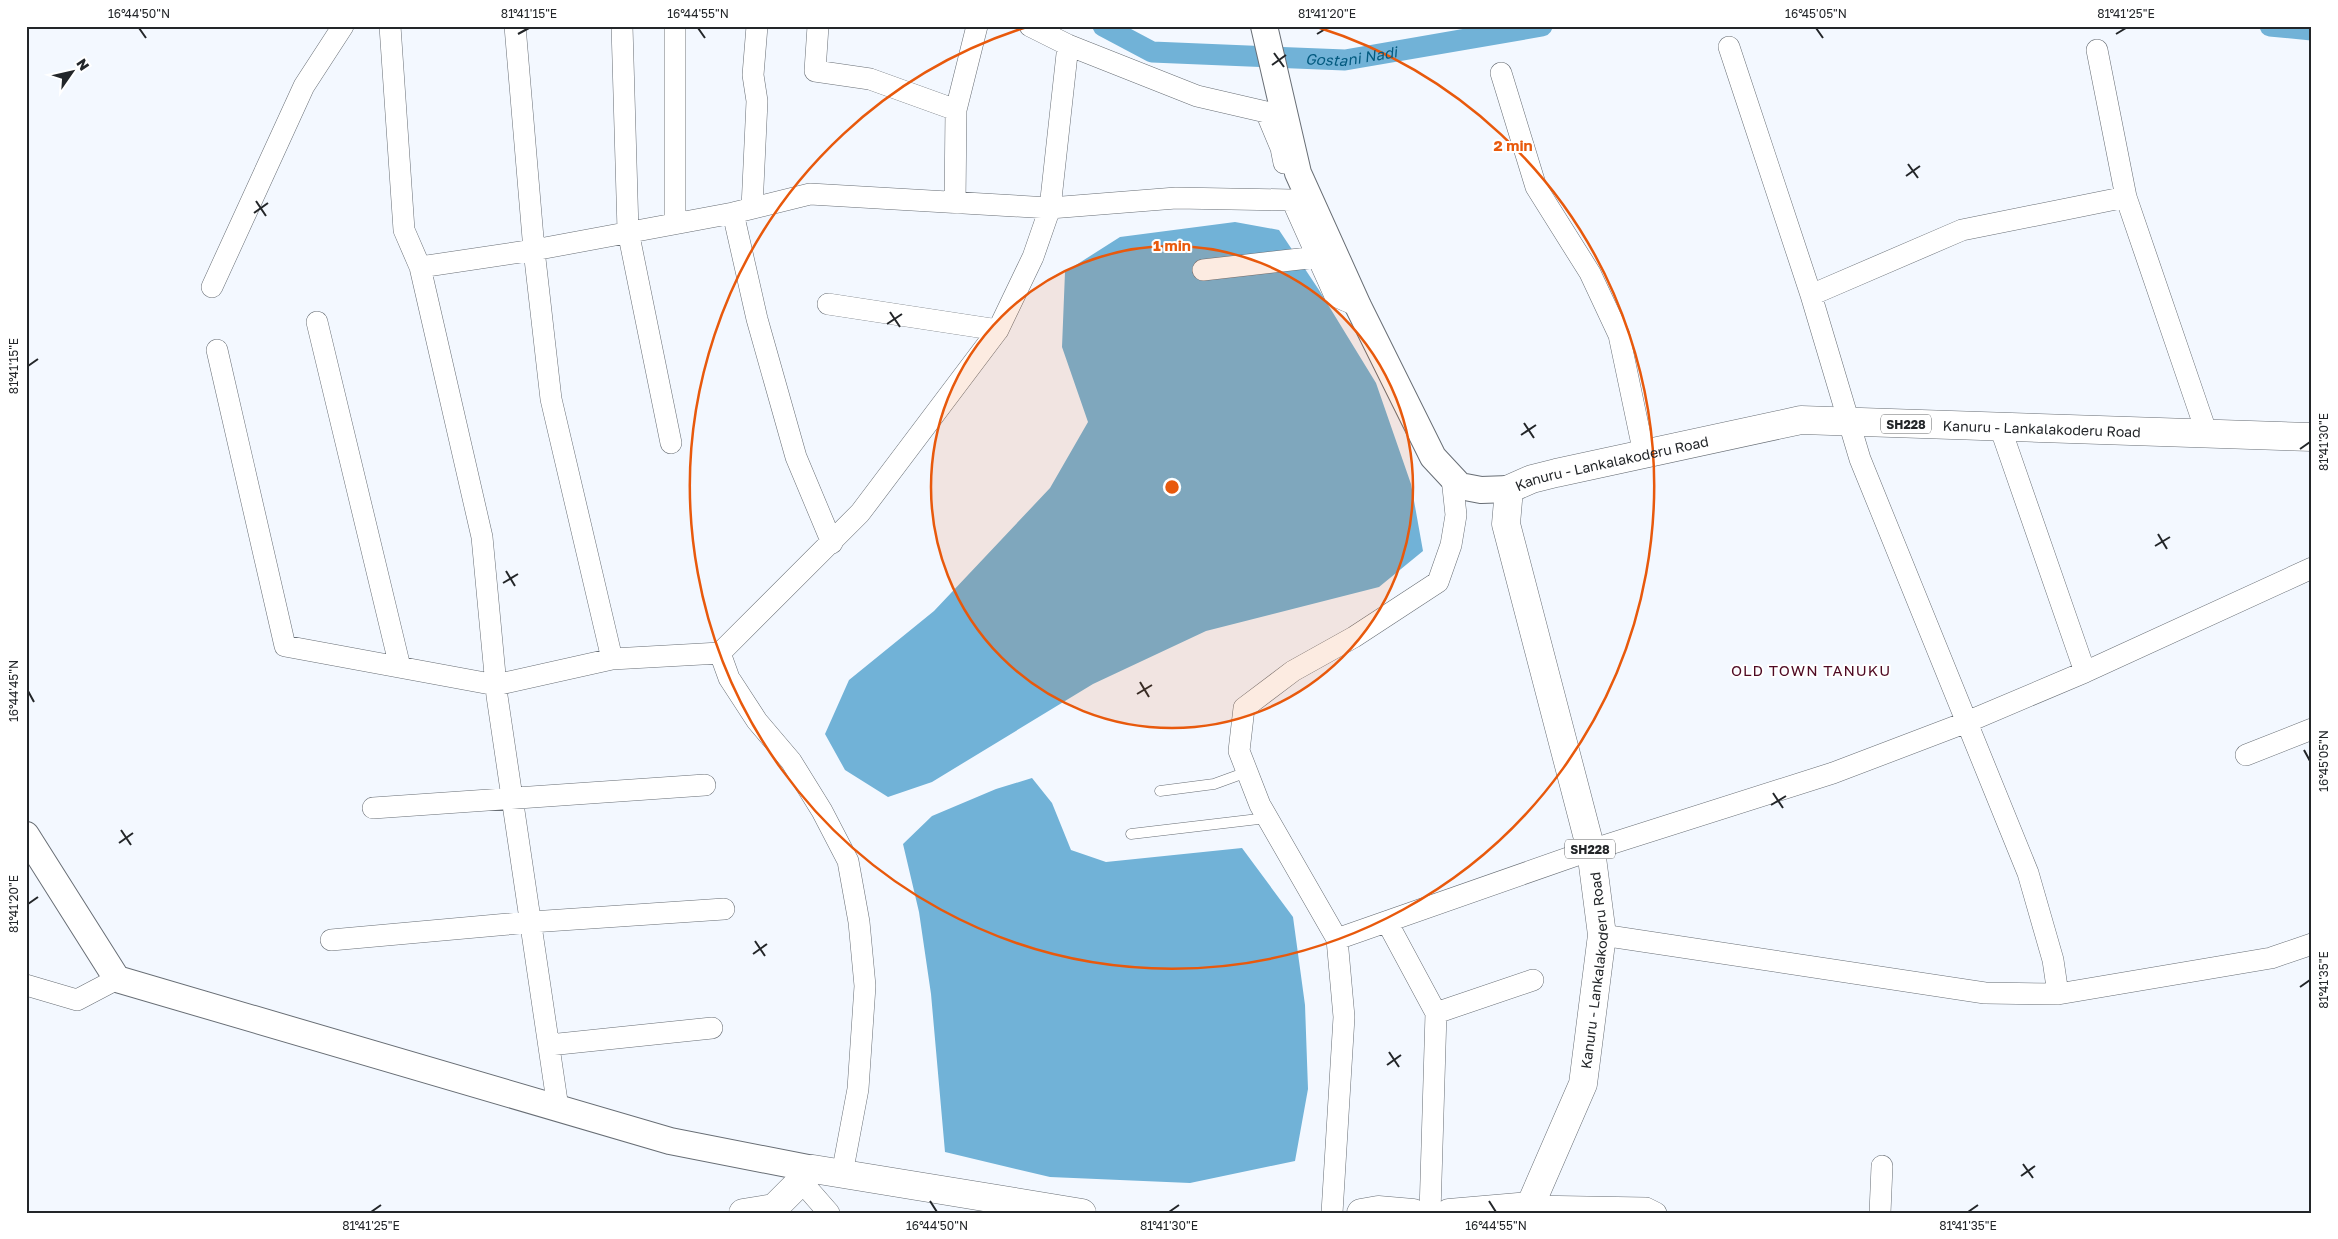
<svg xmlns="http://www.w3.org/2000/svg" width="2338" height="1239" font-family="'Golos Text',sans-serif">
<rect width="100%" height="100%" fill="#f3f8ff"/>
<path fill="#71b2d7" d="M1235 222 1279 230 1319 290 1376 383 1411 484 1423 551 1379 587 1206 631 1093 684 932 782 888 797 845 770 825 734 849 680 934 611 1050 488 1088 422 1062 347 1065 272 1120 237Z
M1032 778 1052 803 1071 850 1106 862 1242 848 1293 917 1305 1005 1308 1089 1295 1161 1190 1183 1050 1177 945 1152 931 994 919 912 903 844 932 816 996 789Z"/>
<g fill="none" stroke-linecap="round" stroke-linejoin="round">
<g stroke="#71b2d7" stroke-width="21">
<path id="s1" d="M1103 26 1152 52 1345 60 1542 26"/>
<path d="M2270 26 2312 30"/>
</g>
<g stroke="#686e75" stroke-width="11">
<path id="service" d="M1160 791 1214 784 1247 772
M1131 834 1267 818"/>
</g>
<g stroke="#686e75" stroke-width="22">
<path id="minor" d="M390 26 404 230 420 267 482 537 497 696 558 1108
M515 26 534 250 551 399 612 659
M622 26 628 231 671 443
M675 26V223
M818 26 815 71 870 79 956 110
M1030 26 1068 45 1197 96 1266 112 1281 148 1284 163
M1729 47 1811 295 1860 459 2028 873 2053 960 2058 994
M2097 50 2126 197 2207 434
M1501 73 1536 187 1590 273 1619 335 1644 454
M955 203 956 110 977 26
M752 208 757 101 753 75 757 26
M733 213 757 319 796 457 832 543
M420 267 534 250 733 213 810 194 1050 208 1176 198 1292 200 1335 296 1358 306
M1203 270 1317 257
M212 287 304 86 343 26
M1811 295 1962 230 2126 197
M828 304 998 330
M317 322 400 667
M217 350 285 646 496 685 612 659 720 653 860 513 998 330 1033 257 1050 208 1068 45
M2000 427 2085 672
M720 653 729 678 757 721 791 761 822 811 848 861 859 922 865 986 858 1089 842 1174
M2246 755 2312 729
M373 808 705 785
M1387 922 1436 1013 1430 1213
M1602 935 1985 993 2058 994 2271 958 2312 944
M1337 939 1591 850 1833 773 1967 722 2085 672 2312 568
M331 940 531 922 724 909
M26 985 77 1000 117 979
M1436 1013 1533 980
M549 1045 712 1028
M801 1181 829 1213
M1529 1206 1646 1208 1656 1213
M1332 1213 1344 1017 1337 939 1260 805 1239 751 1244 708 1293 671 1354 637 1438 582 1451 545 1456 515 1452 478
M1880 1213 1882 1166"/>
</g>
<g stroke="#686e75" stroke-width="28">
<path id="tertiary" d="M1264 26 1298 173 1358 306 1433 457 1460 486 1481 490 1509 489
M26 835 117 979 670 1141 813 1169"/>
</g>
<g stroke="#686e75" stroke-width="29">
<path id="secondary" d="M743 1213 774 1208 813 1169 1082 1213
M1361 1213 1378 1210 1413 1213
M1449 1213 1529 1206"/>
</g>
<g stroke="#686e75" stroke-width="29">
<g id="primary">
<path id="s2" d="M1527 1213 1583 1084 1602 935 1591 850 1506 524 1509 489 1532 479 1556 473 1801 420 2312 437"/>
</g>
</g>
<use href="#service" stroke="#fff" stroke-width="10"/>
<use href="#minor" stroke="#fff" stroke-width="21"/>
<use href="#tertiary" stroke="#fff" stroke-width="26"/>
<use href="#secondary" stroke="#fff" stroke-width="28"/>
<use href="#primary" stroke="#fff" stroke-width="28"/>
</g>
<path fill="none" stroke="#232629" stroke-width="2" d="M139 28 146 38M698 28 705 38M1816 28 1823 38M518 34 529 28M1317 34 1327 28M2116 34 2126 28M1274 53 1284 67M1272 65 1286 55M1908 164 1918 178M1906 176 1920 166M256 201 266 216M254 213 268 203M890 312 900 327M887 324 902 314M28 366 38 359M1524 423 1534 438M1521 435 1536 425M2300 449 2310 442M2158 534 2167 549M2155 546 2170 537M506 571 515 586M503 583 518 574M1140 682 1149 697M28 691 34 702M1137 694 1152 685M2304 750 2310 761M1773 793 1783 808M1771 805 1786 796M121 830 131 845M119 843 133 833M28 904 38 897M755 941 765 956M753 954 767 944M2300 987 2310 980M1389 1052 1399 1067M1387 1065 1401 1055M2023 1164 2033 1178M2021 1176 2035 1166M930 1201 937 1212M1489 1201 1496 1212M371 1212 381 1205M1169 1212 1179 1205M1968 1212 1978 1205"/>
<circle cx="1172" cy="487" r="241" fill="#e8590c" fill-opacity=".12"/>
<g fill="none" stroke="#e8590c" stroke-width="2.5">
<circle cx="1172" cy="487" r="241"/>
<path d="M1317 27A482 482 0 1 1 1027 27"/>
</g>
<g text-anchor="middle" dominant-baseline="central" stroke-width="4" stroke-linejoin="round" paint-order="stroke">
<g fill="#fff" stroke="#656769" stroke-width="1">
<rect x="1881" y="414.5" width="50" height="19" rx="4"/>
<rect x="1565" y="839.5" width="50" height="19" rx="4"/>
</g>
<g font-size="12" font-weight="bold" fill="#232629">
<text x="1906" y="424">SH228</text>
<text x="1590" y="849">SH228</text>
</g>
<g font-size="14" fill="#232629" stroke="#fff">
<text stroke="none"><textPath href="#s2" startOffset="1290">Kanuru - Lankalakoderu Road</textPath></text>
<text stroke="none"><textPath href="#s2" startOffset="855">Kanuru - Lankalakoderu Road</textPath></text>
<text stroke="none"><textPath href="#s2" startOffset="255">Kanuru - Lankalakoderu Road</textPath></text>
</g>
<g font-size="15" font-style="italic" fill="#035a7f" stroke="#fff">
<text stroke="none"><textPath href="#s1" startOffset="255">Gostani Nadi</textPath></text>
</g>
<g font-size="15" letter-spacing="1" fill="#4f0a22" stroke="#fff">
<text x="1811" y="670">OLD TOWN TANUKU</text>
</g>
</g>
<circle cx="1172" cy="487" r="8" fill="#e8590c" stroke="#fff" stroke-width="2.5"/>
<g font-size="15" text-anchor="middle" font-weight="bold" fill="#e8590c" stroke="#fff" stroke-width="4" stroke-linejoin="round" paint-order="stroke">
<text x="1513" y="151">2 min</text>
<text x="1172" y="251">1 min</text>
</g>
<rect width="2338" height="1239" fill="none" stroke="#ffffff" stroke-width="55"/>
<g transform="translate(72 72) rotate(56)" stroke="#ffffff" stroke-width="4" paint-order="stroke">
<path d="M0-4L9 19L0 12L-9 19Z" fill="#232629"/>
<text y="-8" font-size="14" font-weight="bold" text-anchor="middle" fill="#232629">N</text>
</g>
<rect x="28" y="28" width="2282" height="1184" fill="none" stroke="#232629" stroke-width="2"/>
<g font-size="12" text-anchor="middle" fill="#232629">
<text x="139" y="18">16°44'50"N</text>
<text x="529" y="18">81°41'15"E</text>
<text x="698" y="18">16°44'55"N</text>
<text x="1327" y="18">81°41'20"E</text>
<text x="1816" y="18">16°45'05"N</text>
<text x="2126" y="18">81°41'25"E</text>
<text transform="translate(14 366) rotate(-90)" y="4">81°41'15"E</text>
<text transform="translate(2324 442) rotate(-90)" y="4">81°41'30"E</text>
<text transform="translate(14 691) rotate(-90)" y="4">16°44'45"N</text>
<text transform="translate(2324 761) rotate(-90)" y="4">16°45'05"N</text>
<text transform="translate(14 904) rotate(-90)" y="4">81°41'20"E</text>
<text transform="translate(2324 980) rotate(-90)" y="4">81°41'35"E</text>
<text x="371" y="1230">81°41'25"E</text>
<text x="937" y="1230">16°44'50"N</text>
<text x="1169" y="1230">81°41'30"E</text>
<text x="1496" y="1230">16°44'55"N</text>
<text x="1968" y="1230">81°41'35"E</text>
</g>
</svg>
